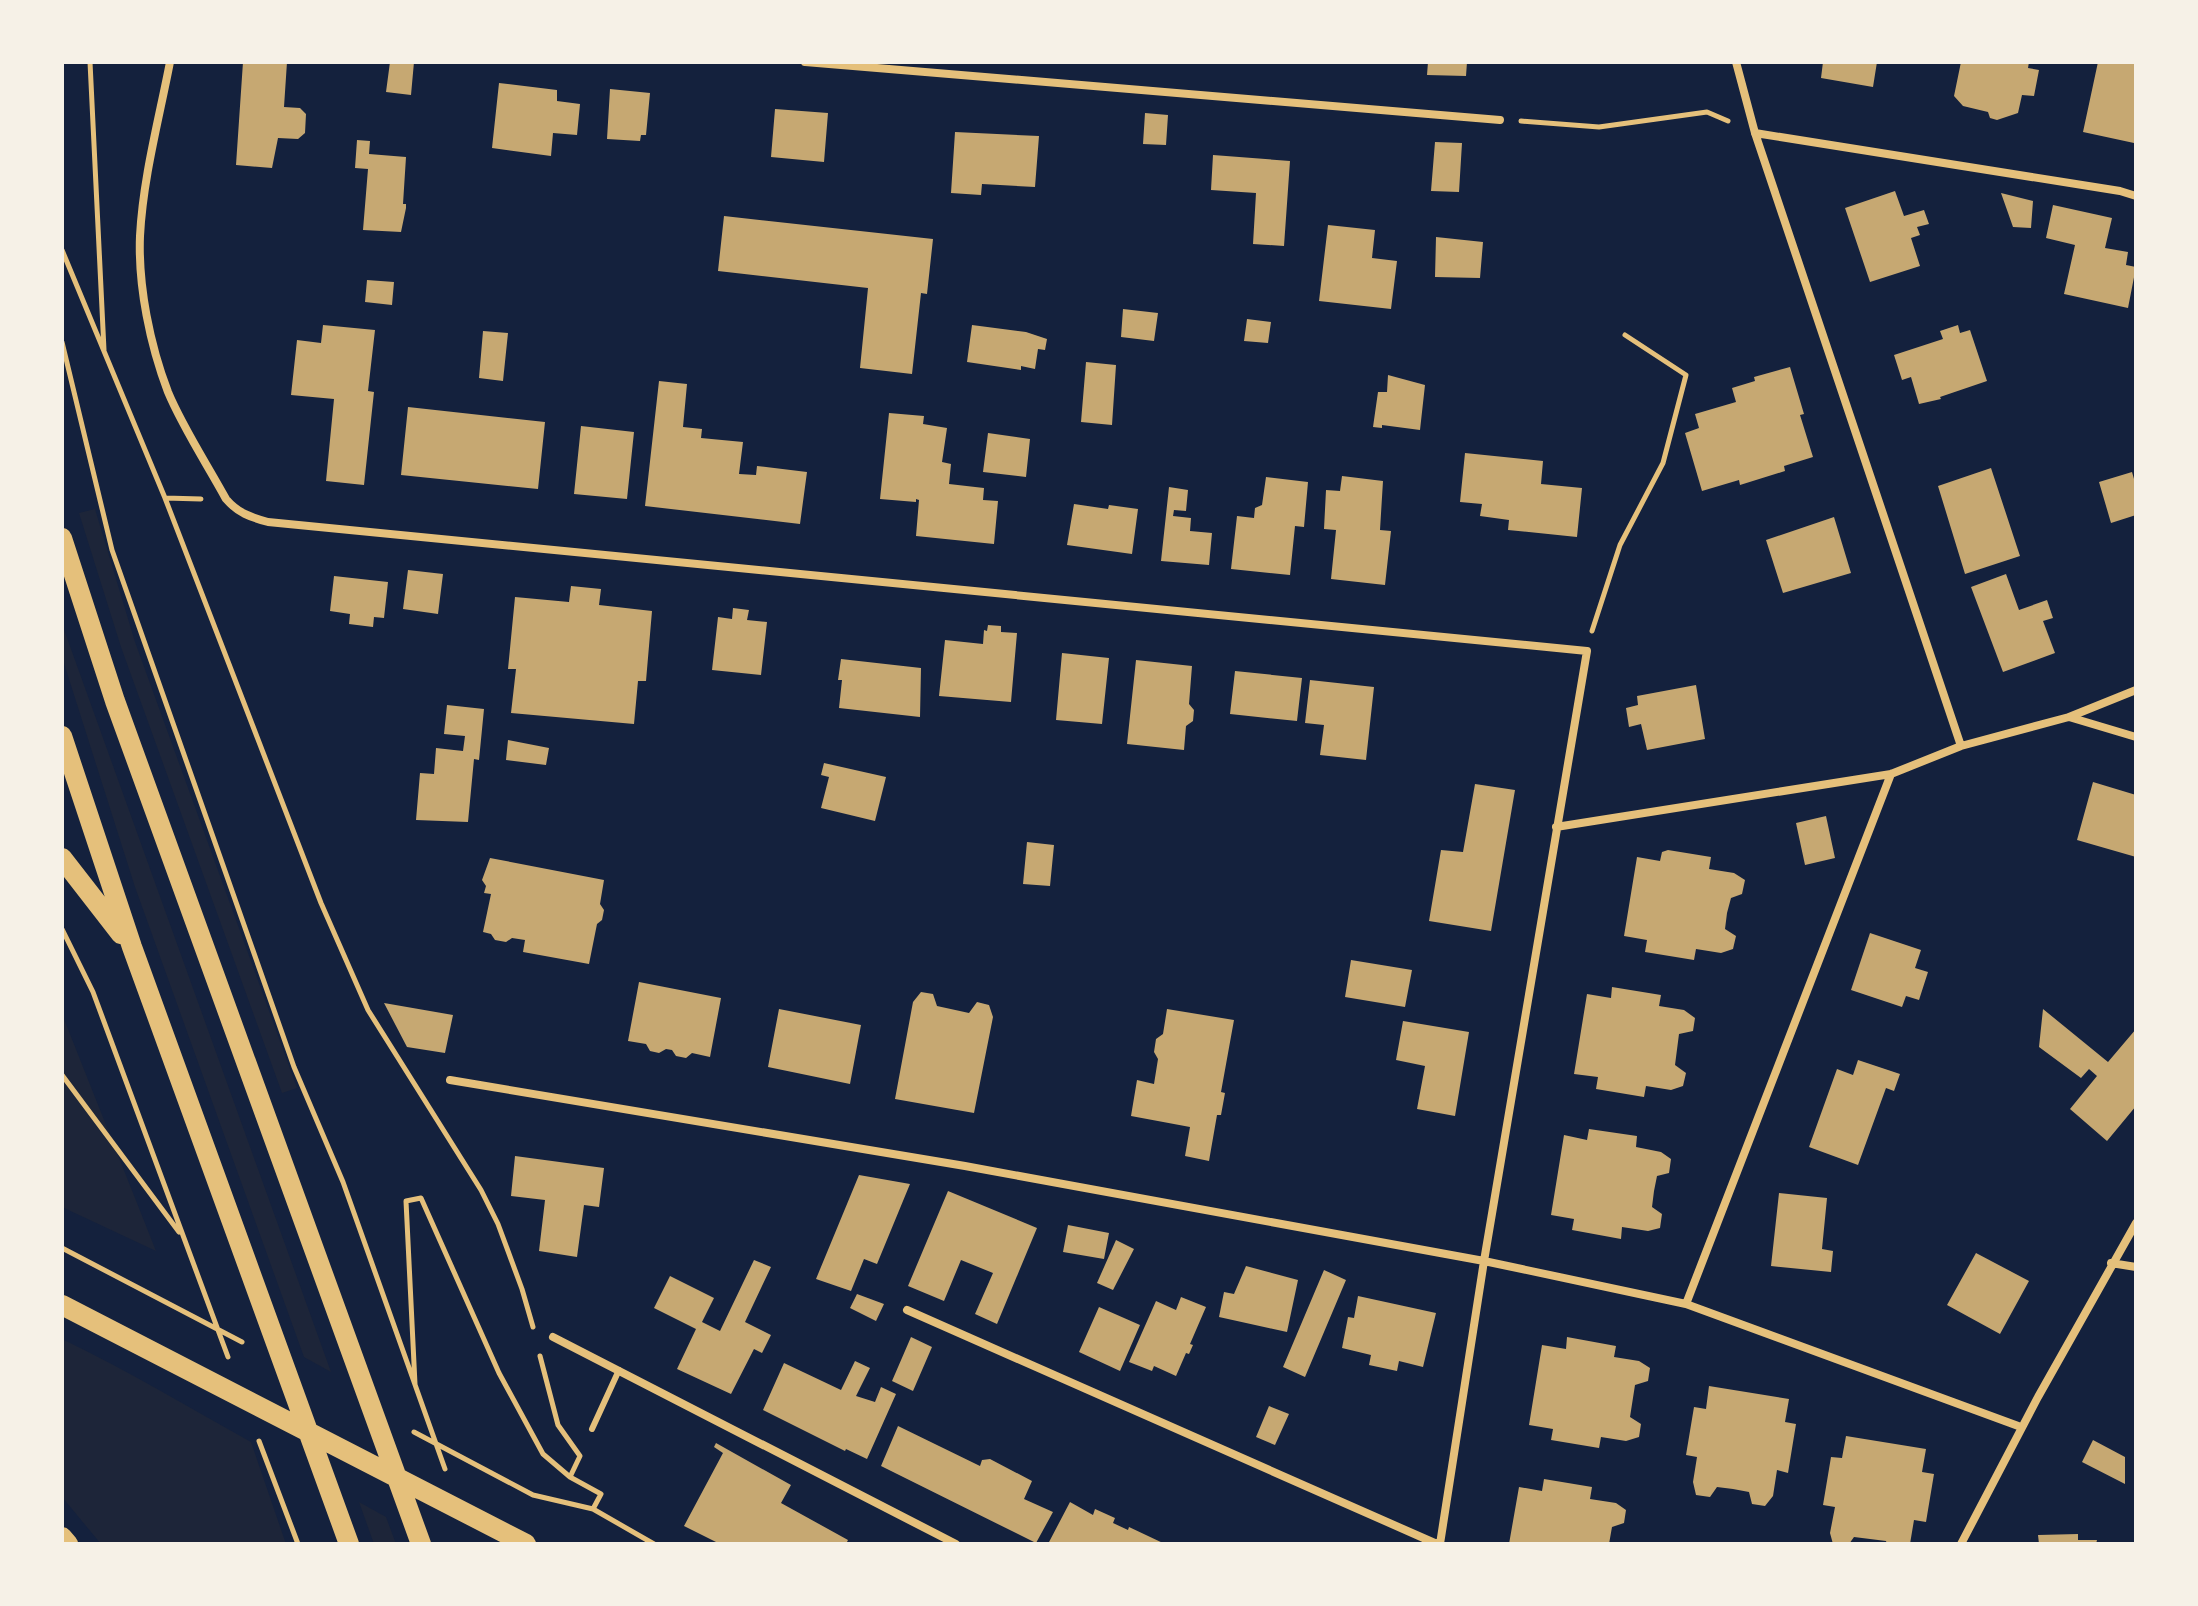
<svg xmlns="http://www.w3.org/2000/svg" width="2198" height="1606" font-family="'PT Sans Narrow',sans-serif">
<rect width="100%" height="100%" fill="#14213d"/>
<path fill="#1d2539" d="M95 509 135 642 297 1088 282 1093 121 647 79 513Z
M62 624 331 1372 304 1357 135 887 62 657Z
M62 1014 156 1251 62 1207Z
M62 1339C127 1370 188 1407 251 1442L286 1544H101L62 1497Z
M359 1502 386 1517 396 1544H374Z"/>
<path fill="#c6a872" d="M243 62H287L284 107 300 108 306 114 305 133 298 139 278 138 272 168 236 165Z
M390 62H414L411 95 386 92Z
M1428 62H1467L1466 76 1427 75Z
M1823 62H1877L1873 87 1821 78Z
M1961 62H2029L2028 68 2039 70 2034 96 2022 95 2018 113 1997 120 1990 118 1988 112 1963 106 1954 96Z
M2098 62 2136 63 2134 143 2083 132Z
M499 83 557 90V101L580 104 577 135 553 133 551 156 492 148Z
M610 89 650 93 646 135H641L640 141 607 139Z
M775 109 828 113 824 162 771 157Z
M1145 113 1168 115 1166 145 1143 144Z
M955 132 1039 136 1035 187 982 184 981 195 951 193Z
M357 140 370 141 369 154 406 157 403 204H406V208L401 232 363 230 368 169 355 168Z
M1435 142 1462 143 1459 192 1431 191Z
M1213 155 1290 161 1284 246 1253 244 1256 193 1211 190Z
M1895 191 1904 216 1924 210 1929 224 1917 227 1920 235 1911 238 1920 266 1870 282 1845 208Z
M2001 193 2033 201 2031 228 2013 227Z
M2053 205 2112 218 2105 248 2128 252 2126 265 2136 267 2128 308 2064 294 2075 245 2046 238Z
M724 216 933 239 927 294 921 293 912 374 860 368 868 288 718 271Z
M1328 225 1375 230 1372 258 1397 261 1391 309 1319 301Z
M1436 237 1483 242 1480 278 1435 277Z
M367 280 394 282 392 305 365 302Z
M1123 309 1158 313 1154 341 1121 337Z
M1247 319 1271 322 1268 343 1244 341Z
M323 325 375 330 368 391 374 392 364 485 326 481 334 399 291 395 297 340 321 343Z
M972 325 1026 332 1047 339 1045 350 1038 349 1035 369 1021 366V370L967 362Z
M1958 325 1960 333 1970 330 1987 381 1940 397 1941 399 1919 404 1911 377 1902 380 1894 355 1943 339 1940 331Z
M483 331 508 333 503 381 479 378Z
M1086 362 1116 365 1112 425 1081 422Z
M1790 367 1804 414 1800 415 1813 457 1784 466 1785 471 1740 485 1739 480 1702 491 1685 433 1699 428 1695 414 1736 402 1732 388 1755 381 1754 377Z
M1388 375 1425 385 1420 430 1382 425V428L1373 427 1378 392H1387Z
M659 381 687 384 683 427 702 429 701 438 743 442 739 474 756 475 757 466 807 472 800 524 645 506Z
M408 407 545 422 538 489 401 475Z
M889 413 924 416 923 424 947 428 942 462 951 464 949 484 984 488 983 500 998 501 994 544 916 536 919 500 916 499V502L880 499Z
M581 426 634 432 627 499 574 494Z
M988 433 1030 439 1026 477 983 472Z
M1465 453 1543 461 1541 484 1582 488 1577 537 1508 530 1509 520 1480 516 1482 504 1460 502Z
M1991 468 2020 556 1965 574 1938 486Z
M2132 472 2136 486V515L2111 523 2099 482Z
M1342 476 1383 481 1380 530 1391 531 1385 585 1331 579 1336 530 1324 529 1326 490 1340 491Z
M1266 477 1308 482 1304 527 1295 526 1290 575 1231 569 1237 516 1254 518 1255 508 1262 505Z
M1169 487 1188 490 1186 511 1174 510 1173 516 1191 518 1190 531 1212 533 1209 565 1161 561Z
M1074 504 1108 509 1109 505 1138 509 1132 554 1067 545Z
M1834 517 1851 573 1783 593 1766 540Z
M408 570 443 574 438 614 403 609Z
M2006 574 2019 610 2047 600 2053 618 2043 621 2055 653 2003 672 1971 587Z
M334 576 388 582 384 618 374 617 373 627 349 624 350 614 330 611Z
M571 586 601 589 599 605 652 611 646 681H638L634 724 511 713 516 669H508L515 597 569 602Z
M733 608 749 610 747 620 767 622 761 675 712 670 718 617 732 619Z
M988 625 1001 626V632L1017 633 1011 702 939 696 945 640 983 644 984 630 987 631Z
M1062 653 1109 658 1102 724 1056 720Z
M841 659 921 668 920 717 839 708 842 680H838Z
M1136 660 1192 666 1189 704 1194 710 1193 721 1186 726 1184 750 1127 744Z
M1235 671 1302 678 1297 721 1230 714Z
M1310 680 1374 687 1366 760 1320 755 1324 725 1305 723Z
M1696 685 1705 739 1647 750 1641 724 1629 727 1626 708 1638 705 1637 696Z
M447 705 484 709 479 760 474 759 468 822 416 820 420 773 434 774 436 748 463 751 465 736 444 734Z
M508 740 549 748 546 765 506 760Z
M824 763 886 777 875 821 821 808 829 777 821 775Z
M2093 782 2136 795V857L2077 840Z
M1475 784 1515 790 1491 931 1429 921 1441 850 1463 852Z
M1826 816 1835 858 1805 865 1796 823Z
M1027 842 1054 845 1050 886 1023 884Z
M1668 850 1711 857 1709 869 1734 873 1745 880 1742 894 1731 898 1727 913 1725 929 1736 936 1733 949 1721 953 1696 949 1694 960 1645 952 1647 940 1624 936 1637 857 1660 861 1662 852Z
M490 858 604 880 600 904 604 910 602 920 597 924 589 964 523 952 525 940 512 938 506 942 495 940 491 934 483 932 491 894 484 893 486 886 482 880Z
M1870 933 1921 950 1915 968 1928 972 1919 1000 1906 996 1902 1007 1851 990Z
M1351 960 1412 970 1405 1007 1345 997Z
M639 982 721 998 710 1057 692 1053 686 1058 676 1056 672 1050 666 1049 659 1053 650 1051 646 1044 628 1041Z
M1612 987 1661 995 1659 1006 1684 1010 1695 1018 1693 1031 1679 1034 1675 1065 1686 1073 1683 1086 1671 1090 1646 1086 1644 1097 1596 1089 1598 1077 1574 1074 1587 994 1611 998Z
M921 992 933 994 937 1006 969 1013 977 1002 989 1005 993 1017 974 1113 895 1099 913 1002Z
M384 1003 453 1015 445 1053 407 1047Z
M779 1009 861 1025 850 1084 768 1067Z
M1167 1009 1234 1020 1221 1092 1225 1093 1221 1115H1217L1209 1161 1185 1156 1190 1127 1131 1116 1137 1080 1154 1084 1158 1059 1154 1052 1156 1039 1163 1034Z
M2043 1009 2108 1062 2136 1029V1106L2107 1141 2070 1109 2097 1076 2089 1069 2081 1078 2039 1047Z
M1403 1021 1469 1032 1455 1116 1417 1109 1425 1066 1396 1060Z
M1858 1060 1900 1074 1894 1091 1886 1088 1858 1165 1809 1147 1837 1069 1853 1075Z
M1589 1129 1637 1136 1636 1147 1661 1152 1671 1159 1669 1173 1657 1176 1654 1191 1652 1207 1662 1214 1660 1228 1648 1231 1622 1227 1621 1239 1572 1230 1574 1219 1551 1215 1564 1135 1587 1140Z
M515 1156 604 1168 599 1207 584 1205 577 1257 539 1251 545 1200 511 1196Z
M859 1175 910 1184 877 1264 864 1259 851 1291 816 1279Z
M948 1191 1037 1228 997 1324 975 1314 993 1273 961 1260 944 1301 908 1286Z
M1779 1193 1827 1198 1822 1249 1833 1251 1831 1272 1771 1266Z
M1068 1225 1109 1233 1104 1259 1063 1252Z
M1116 1240 1134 1249 1113 1290 1097 1283Z
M1976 1253 2029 1281 2000 1334 1947 1305Z
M754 1260 771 1267 745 1322 771 1335 762 1353 754 1349 731 1394 677 1369 696 1329 654 1308 670 1276 714 1298 702 1322 720 1331Z
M1246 1266 1298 1280 1287 1332 1219 1317 1224 1292 1234 1294Z
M1324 1270 1346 1280 1305 1377 1283 1367Z
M857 1294 884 1304 876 1321 850 1308Z
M1358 1296 1436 1313 1423 1367 1399 1361 1397 1371 1369 1365 1371 1355 1342 1348 1348 1317 1354 1318Z
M1181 1297 1206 1307 1190 1344 1193 1345 1189 1354 1186 1353 1176 1376 1154 1366 1152 1371 1129 1362 1156 1301 1176 1310Z
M1099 1307 1140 1325 1120 1371 1079 1352Z
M911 1337 932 1347 913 1391 892 1381Z
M1567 1337 1616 1346 1614 1357 1639 1361 1650 1368 1648 1381 1635 1385 1630 1417 1641 1424 1639 1437 1626 1441 1601 1437 1599 1448 1551 1440 1553 1429 1529 1425 1542 1345 1566 1349Z
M855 1361 870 1368 856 1396 875 1402 881 1387 896 1394 867 1459 846 1449 845 1451 763 1410 784 1363 841 1390Z
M1709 1386 1789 1399 1785 1422 1796 1424 1788 1473 1777 1470 1773 1496 1765 1506 1752 1504 1749 1492 1733 1489 1717 1487 1710 1497 1696 1495 1693 1482 1697 1457 1686 1455 1694 1407 1706 1409Z
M1269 1406 1289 1414 1275 1445 1256 1437Z
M898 1426 980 1466 982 1460 990 1459 1032 1481 1024 1499 1053 1512 1036 1543 881 1466Z
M1846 1436 1926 1449 1922 1472 1934 1474 1926 1522 1914 1520 1910 1544H1887L1886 1541 1854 1537 1849 1544H1833L1830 1533 1835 1507 1823 1505 1831 1457 1842 1458Z
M2093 1440 2125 1457V1484L2082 1462Z
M716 1443 791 1485 781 1503 848 1540 846 1544H720L684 1526 723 1453 714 1447Z
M1544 1479 1592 1487 1590 1499 1616 1503 1626 1510 1624 1523 1612 1527 1609 1544H1509L1519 1487 1542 1491Z
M1070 1502 1093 1515 1095 1509 1115 1518 1113 1523 1128 1530 1129 1527 1165 1544H1048Z
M2078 1534V1540H2097L2096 1544H2039L2038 1535Z"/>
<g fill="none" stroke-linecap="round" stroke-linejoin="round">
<path stroke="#e5c07b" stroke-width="5" d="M90 62 104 350
M1521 121 1599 127 1707 112 1728 121
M62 250 165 498 321 903 368 1010 481 1190 498 1224 522 1289 533 1327
M62 342 112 550 294 1067 343 1182 445 1469
M165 498 201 499
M1592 631 1620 545 1663 463 1686 375 1625 335
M62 929 93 992 228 1357
M62 1075 179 1232
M62 1248 242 1342
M540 1356 558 1425 580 1456 570 1477
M415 1384 406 1201 421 1198 499 1373 543 1454 570 1477 601 1494 593 1509
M414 1432 533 1495 593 1509 654 1544
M259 1441 298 1544"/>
<path stroke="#e5c07b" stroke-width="6" d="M592 1429 619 1370"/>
<path stroke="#e5c07b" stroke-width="8" d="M170 62C159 119 143 178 140 236 138 286 150 345 168 392 183 428 207 464 226 499 238 513 250 517 268 522L1587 651 1484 1261 1440 1544
M805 62 1500 120
M1736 62 1755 133 1961 746
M1755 133 2120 191 2136 196
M2069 717 2136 737
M1556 827 1891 774 1961 746 2069 717 2136 690
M450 1080 965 1166 1484 1261 1686 1304 2021 1427
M2111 1263 2136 1267
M1686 1304 1891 774
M907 1310 1437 1544
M553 1337 956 1544
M1961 1544 2038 1397 2136 1223"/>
<path stroke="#e5c07b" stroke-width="20" d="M62 538 115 701 421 1544
M62 736 132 947 349 1544
M62 858 121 934
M62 1305 526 1544
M62 1537 68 1544"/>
</g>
<rect width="2198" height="1606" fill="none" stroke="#f6f1e7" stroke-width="128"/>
</svg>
